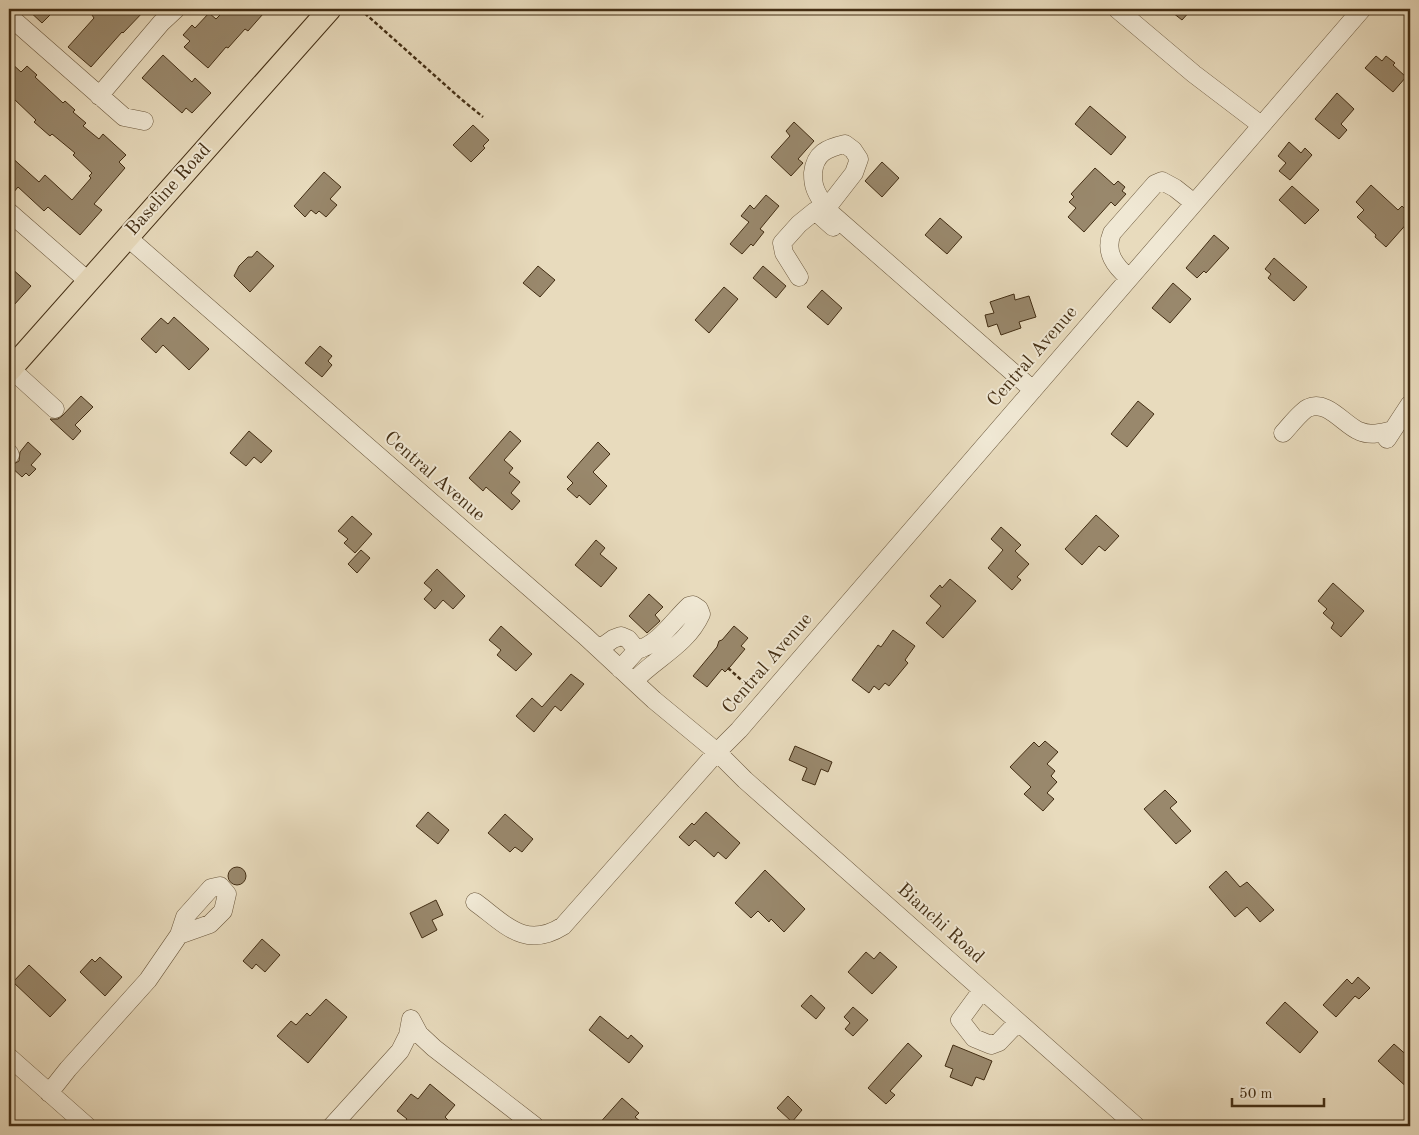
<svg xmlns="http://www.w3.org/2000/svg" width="1419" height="1135" font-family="'Old Standard TT',serif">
<rect width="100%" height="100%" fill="#e8dbbd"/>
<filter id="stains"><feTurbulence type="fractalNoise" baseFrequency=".004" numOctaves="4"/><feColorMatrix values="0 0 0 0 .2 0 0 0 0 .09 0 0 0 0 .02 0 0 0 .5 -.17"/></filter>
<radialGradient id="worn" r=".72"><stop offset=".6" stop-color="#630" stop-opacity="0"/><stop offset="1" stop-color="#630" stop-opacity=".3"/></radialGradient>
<path fill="#99886c" stroke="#432e14" d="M27 9H56L42 23Z
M98 9H146L123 33 122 32 91 67 68 47 94 18 92 15Z
M226 9H257L263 14 248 31 245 29 228 48 226 47 208 68 184 47 190 41 183 35 192 25 195 28 209 13 216 19Z
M1168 9H1192L1182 20Z
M163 55 192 82 195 78 211 93 192 113 186 108 182 113 142 78Z
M1376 56 1382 61 1386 56 1395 63 1393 65 1406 77 1393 92 1365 68Z
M9 61 21 72 27 66 37 75 35 77 63 103 65 101 75 110 73 112 86 123 83 126 99 139 103 134 126 155 119 162 125 168 94 204 102 210 80 235 48 207 44 211 18 187 9 198V155L39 182 45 175 72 200 91 178 89 176 92 173 73 155 75 153 52 134 50 136 34 122 36 120 14 99 9 105Z
M1337 93 1354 109 1341 124 1347 130 1339 139 1315 119Z
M1090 106 1126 137 1111 155 1075 124Z
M794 122 814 141 798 159 803 163 791 176 771 157 790 136 786 131Z
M473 125 489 140 483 146 485 148 471 162 453 145Z
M1289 142 1301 153 1305 148 1312 155 1290 180 1279 171 1286 163 1278 156Z
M882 162 899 178 882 197 865 181Z
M1095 168 1114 185 1118 181 1125 187 1122 191 1126 194 1115 206 1111 202 1084 232 1068 217 1076 208 1069 202 1074 197 1071 194Z
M324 172 341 187 330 199 337 205 326 217 319 211 316 214 311 210 305 217 294 206Z
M1371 185 1398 210 1402 206 1410 214V220L1386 247 1375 237 1376 235 1357 217 1364 210 1356 202Z
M1292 186 1319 210 1305 224 1279 200Z
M766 195 779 206 760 229 764 232 753 246 751 244 742 254 730 244 749 222 741 216 750 205 754 209Z
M940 218 962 237 947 254 925 235Z
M1214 235 1229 248 1206 273 1204 271 1197 278 1186 268Z
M257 251 274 266 250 292 234 276 239 266 248 257H252Z
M1274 258 1307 287 1294 301 1268 278 1271 274 1265 269Z
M9 266 31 286 14 305 9 300Z
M538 266 555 280 540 297 523 283Z
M763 266 786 286 776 298 753 278Z
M1173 283 1191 299 1170 323 1152 308Z
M724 287 738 299 709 333 695 320Z
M822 290 842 308 828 325 807 307Z
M1014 294 1015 300 1029 296 1036 317 1019 322 1021 328 1001 335 997 324 988 327 985 315 994 313 990 302Z
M174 317 209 349 189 370 163 345 156 353 141 339 161 318 168 324Z
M320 346 332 356 328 361 332 365 322 377 305 363Z
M81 396 93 407 75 425 81 431 73 440 50 419H58L62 416Z
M1138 401 1154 414 1127 447 1111 434Z
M249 431 272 451 261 463 254 457 246 466 230 453Z
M510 431 521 441 504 460 513 468 509 473 520 482 511 493 520 501 512 510 486 487 483 491 469 478Z
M28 442 41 454 31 465 36 469 29 476 26 473 22 477 10 466 19 461 20 452Z
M598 442 610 454 593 472 607 486 590 505 579 495 577 498 567 489 573 483 567 477Z
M1096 515 1119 536 1105 551 1099 546 1082 565 1065 549Z
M352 516 372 534 355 553 344 543 348 539 338 531Z
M1001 527 1021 545 1015 551 1029 564 1017 577 1021 580 1012 590 988 568 1003 550 991 539Z
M596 540 605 548 600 554 617 568 601 587 575 565Z
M361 550 370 558 357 573 348 564Z
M437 569 465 596 453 609 443 600 435 609 424 599 432 590 424 583Z
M950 579 976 601 943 638 926 623 941 606 930 596 940 585 942 588Z
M1333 583 1364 611 1341 637 1331 628 1334 623 1323 613 1327 609 1318 601Z
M649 594 663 607 655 615 660 621 647 633 629 616Z
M501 626 532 654 516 671 497 655 501 650 489 640Z
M734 626 748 638 741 646 745 649 730 667 725 672 722 669 707 687 693 676 717 647 719 641 722 640Z
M893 630 915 646 905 660 908 663 889 686 885 683 879 690 874 686 869 693 852 680 878 645 881 647Z
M571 674 584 684 561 711 555 706 534 732 516 716 532 698 542 707Z
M1045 741 1058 752 1047 764 1055 771 1051 776 1057 782 1047 793 1054 799 1043 811 1024 794 1031 787 1010 767 1034 742 1039 747Z
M795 746 832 762 828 772 821 769 815 785 802 780 807 768 789 760Z
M1165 790 1177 802 1170 808 1191 831 1176 844 1144 809Z
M428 812 449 830 438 844 416 826Z
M706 812 740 843 726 859 718 852 714 857 695 840 689 846 679 837 692 823 694 825Z
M505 814 533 839 522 852 515 847 510 852 488 833Z
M228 876a9 9 0 1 1 18 0a9 9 0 1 1-18 0Z
M765 870 805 909 784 932 771 919 769 922 758 911 751 918 735 903Z
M1226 871 1240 887 1247 882 1274 910 1260 922 1247 907 1235 917 1209 887Z
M436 900 443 915 432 920 437 930 422 938 410 913Z
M262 939 280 955 265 972 256 964 252 969 243 961Z
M866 952 874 959 880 952 897 967 872 994 848 972Z
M100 957 122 977 105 996 80 972 92 959 95 962Z
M29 965 66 1000 50 1017 13 982Z
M1358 977 1370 988 1359 999 1355 996 1336 1017 1323 1005 1347 979 1352 984Z
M811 995 825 1008 816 1019 801 1006Z
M326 999 347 1017 308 1063 277 1036 291 1021 296 1025 307 1013 310 1016Z
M1285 1002 1318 1032 1300 1053 1266 1023Z
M853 1007 868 1020 853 1036 845 1029 850 1023 844 1017Z
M600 1016 628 1039 631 1035 643 1046 629 1063 589 1030Z
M908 1043 922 1056 890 1091 895 1095 886 1104 868 1088Z
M1394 1044 1410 1058V1090L1378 1061Z
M953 1045 992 1061 984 1080 976 1077 972 1086 950 1077 953 1069 945 1066Z
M430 1084 455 1105 445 1117 448 1120 442 1126H401L407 1119 397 1111 411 1094 418 1099Z
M788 1096 802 1110 792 1122 777 1108Z
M622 1098 639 1113 635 1117 646 1126H597Z"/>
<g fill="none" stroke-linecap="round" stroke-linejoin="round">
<g stroke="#6c593e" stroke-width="19">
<path id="minor" d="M1117 9 1194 74 1261 125
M9 16 124 117 144 121
M99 96 161 23 176 9
M826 209 854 173 859 159 853 150 845 144C827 148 815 153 813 173 813 178 813 183 815 188 817 195 823 202 826 209L1033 390
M9 212 88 281
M127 237 585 636 654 700 717 752 739 730 1362 9
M799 277 784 253 782 243 799 224 815 211 833 227
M1129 278C1115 266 1104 252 1112 233L1155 184 1162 181 1175 188 1194 203
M11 369 55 409
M1283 433C1289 427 1301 411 1308 408 1327 399 1344 425 1359 431 1370 436 1382 433 1393 430
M1387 439 1410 404
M9 453 10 455
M599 649 613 639 621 636 628 639 637 650 620 669
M634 681C656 658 687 645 701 614L699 609 693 605 689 606C673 621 659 644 637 650
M475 902C505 924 525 950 563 926L717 752 745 780 1136 1126
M982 990 960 1020 974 1038 991 1045 999 1042 1018 1022
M411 1019 419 1034 434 1048 535 1126
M9 1057 87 1126
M49 1093 68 1069 148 980 179 935 210 924 223 911 227 894 220 886 211 888 185 917 179 935
M332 1126 400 1051 408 1035 411 1019"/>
</g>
<g stroke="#432e14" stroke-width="24">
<path id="major" d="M9 371 330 9"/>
</g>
<path stroke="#432e14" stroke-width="2.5" stroke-dasharray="4 2.5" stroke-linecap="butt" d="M360 9 461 99 483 117
M728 668 748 686"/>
<use href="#minor" stroke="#f0e8d4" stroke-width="18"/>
<use href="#major" stroke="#e8dbbd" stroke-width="22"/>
</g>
<g text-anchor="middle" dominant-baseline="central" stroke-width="4" stroke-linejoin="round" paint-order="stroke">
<g font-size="19" fill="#432e14" stroke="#f0e8d4">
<text transform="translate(169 190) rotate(-48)">Baseline Road</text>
<text transform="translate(1033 357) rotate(-49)">Central Avenue</text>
<text transform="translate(434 477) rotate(41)">Central Avenue</text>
<text transform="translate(768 664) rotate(-49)">Central Avenue</text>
<text transform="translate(940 924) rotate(42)">Bianchi Road</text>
</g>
</g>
<rect width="1419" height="1135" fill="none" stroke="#e8dbbd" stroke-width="30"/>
<rect x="10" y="10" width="1399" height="1115" fill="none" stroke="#432e14" stroke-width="2.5"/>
<rect x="15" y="15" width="1389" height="1105" fill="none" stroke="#432e14"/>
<path d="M1232 1098v8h92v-8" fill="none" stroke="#432e14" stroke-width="2.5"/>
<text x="1239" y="1098" font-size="15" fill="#432e14" stroke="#f0e8d4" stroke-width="4" paint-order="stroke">50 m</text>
<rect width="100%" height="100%" filter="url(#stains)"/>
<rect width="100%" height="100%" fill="url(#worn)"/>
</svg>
